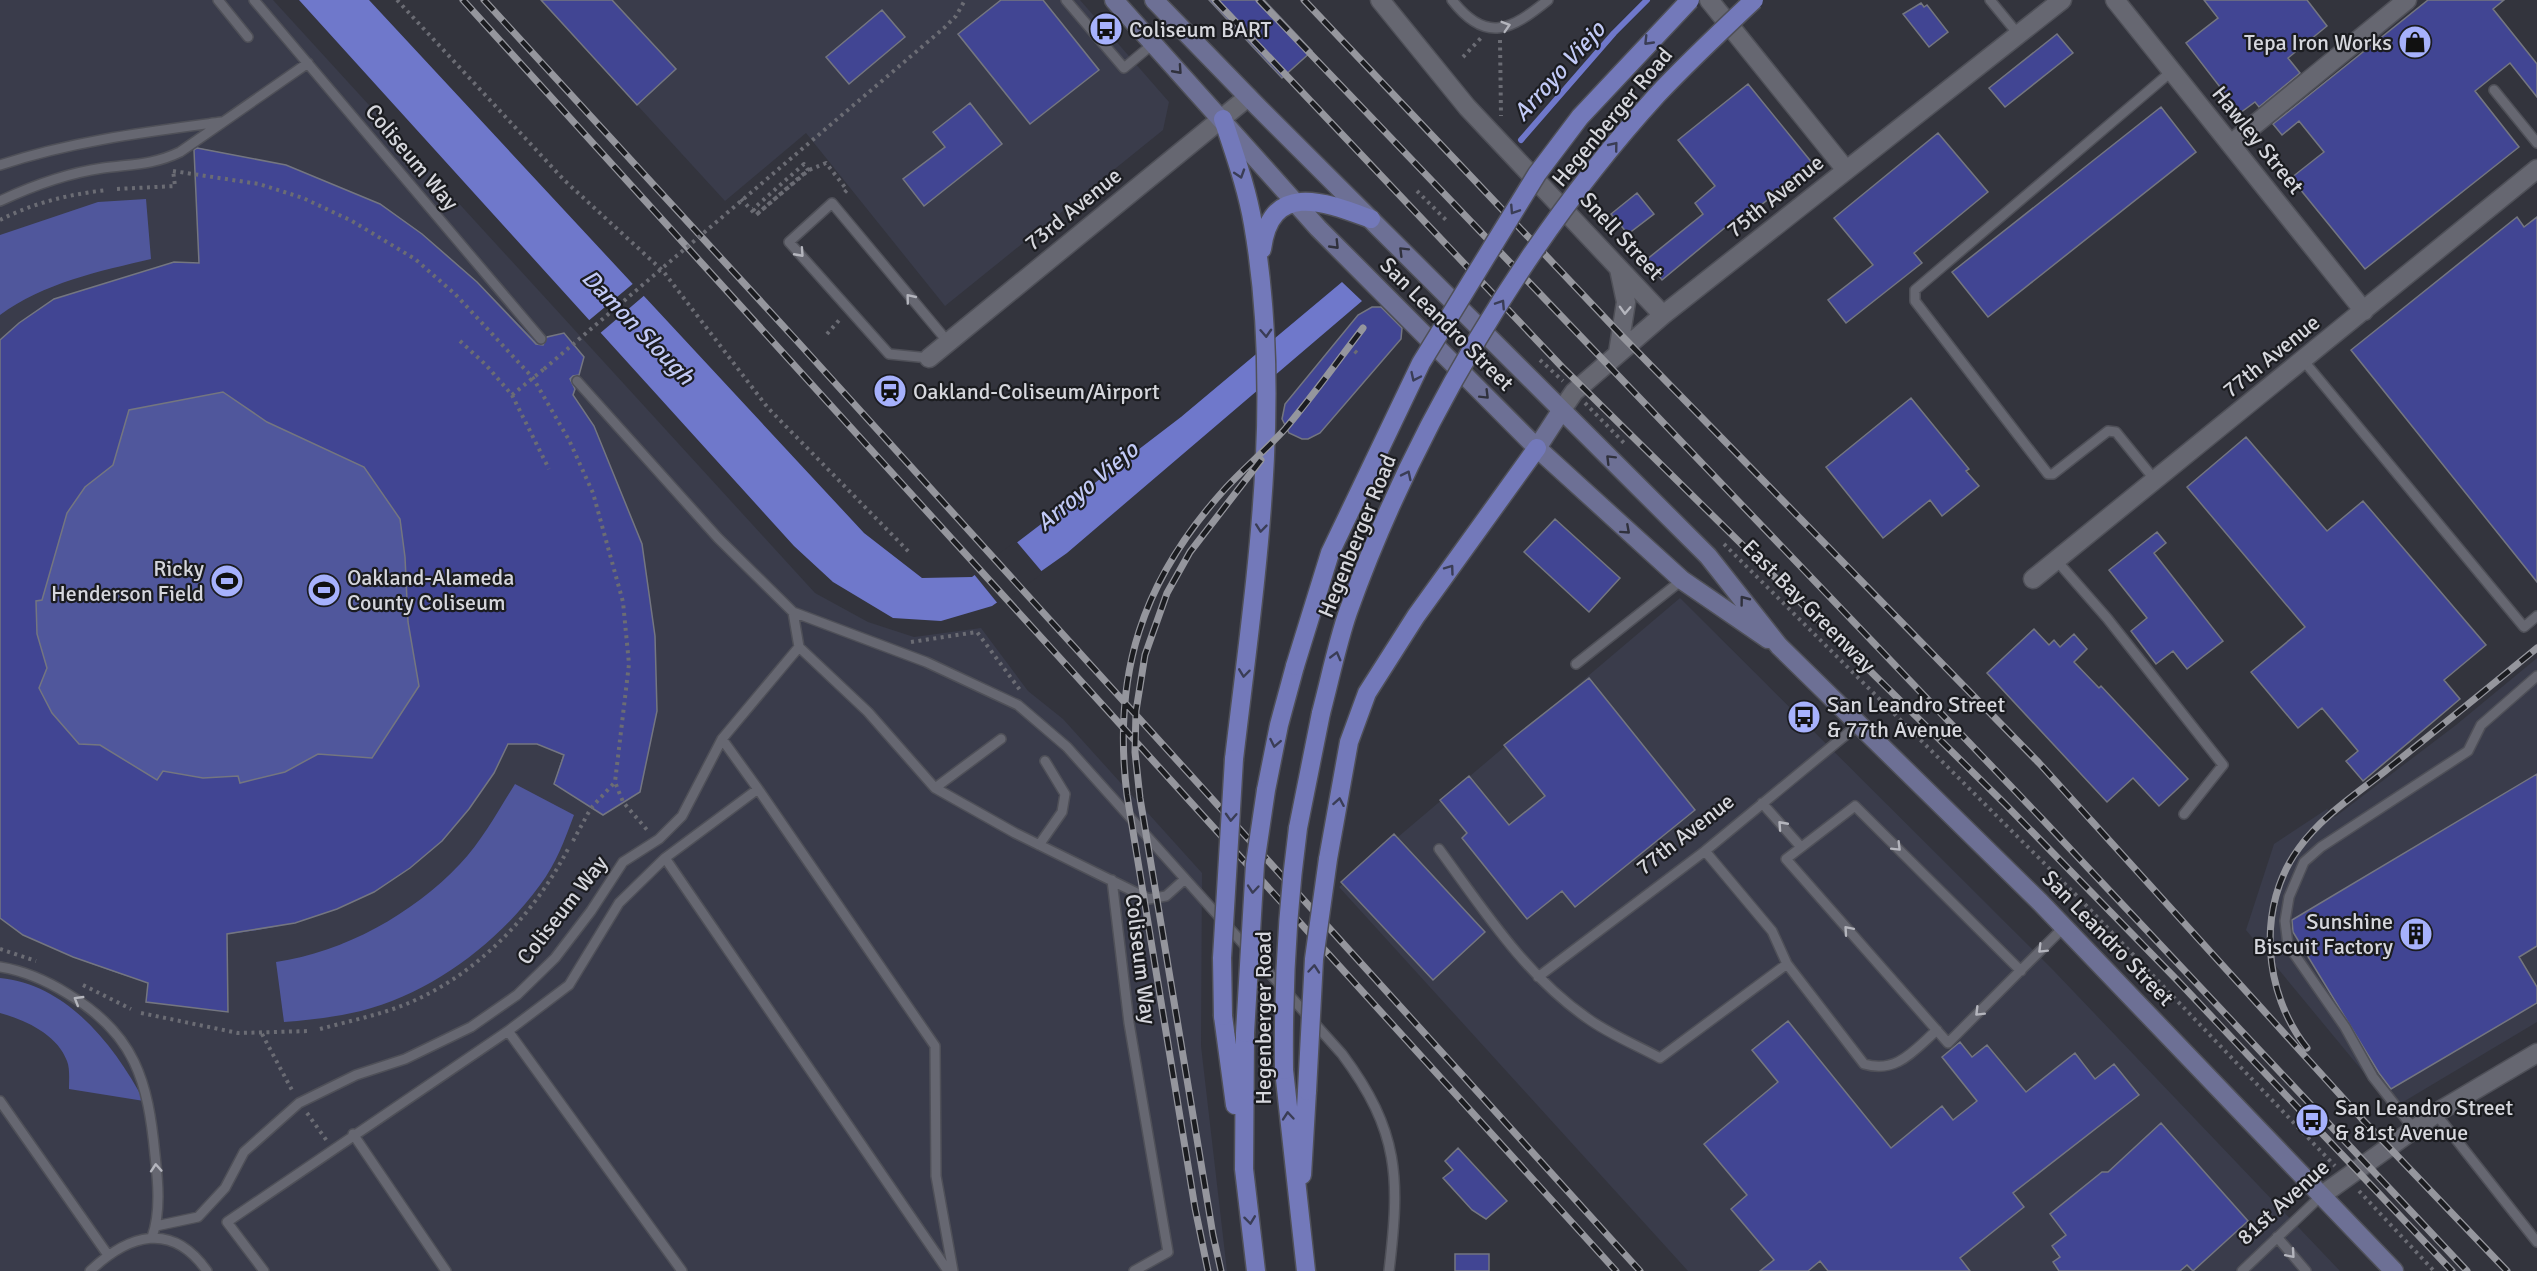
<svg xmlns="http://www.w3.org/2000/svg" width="2537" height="1271" font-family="Signika,sans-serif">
<rect width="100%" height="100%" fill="#33343d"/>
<path fill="#3a3c4b" d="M0 0H273L815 593 868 622 914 637 981 628 1028 691 1063 719 1202 873 1201 1046 1227 1271H0Z
M541 0H1080L1169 102 1163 130 945 306 806 133 725 201Z
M1680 598 2054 971 2340 1271H1688L1339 887Z
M2537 658V1022L2393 1108 2246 930 2274 844 2327 809 2335 817 2456 725Z"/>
<path fill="#50579c" d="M194 147 286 165 380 204 422 234 477 282 534 340 564 333 584 357 573 395 594 426 642 544 655 636 657 711 640 792 603 815 554 784 563 755 537 744H508C449 861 358 921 227 934L228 1012 146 1002 148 983C97 966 44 950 0 918V341L19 323 54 299 174 262 199 263Z
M146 199 151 259C100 271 43 283 0 315V235L98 202Z
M515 784 574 815C565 839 556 864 540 885 498 943 432 993 361 1011 336 1017 310 1020 284 1022L276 962C344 952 413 914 460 864 482 841 498 811 515 784Z
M0 978C67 984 115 1046 144 1101L69 1089C69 1081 70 1068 67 1061 57 1034 25 1020 0 1013Z"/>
<path fill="#6f78cb" d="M299 0H369L864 533 922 578 972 577 1181 417 1342 282 1362 301 1067 553 992 606 941 621 893 618 833 582 794 546Z"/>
<path fill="#33343d" d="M635 282 646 294 598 335 587 322Z
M1016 541 1043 573 999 605 973 573Z"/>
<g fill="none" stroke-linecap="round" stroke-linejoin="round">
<path stroke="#6f78cb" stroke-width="6" d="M1521 140 1614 33 1647 0"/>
</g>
<path fill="#414593" stroke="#747680" stroke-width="1.5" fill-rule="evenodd" d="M541 0H612L676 69 637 105Z
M1001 0H1043L1099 70 1030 124 958 34Z
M1209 0H1264L1312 51 1282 78Z
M2204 0H2307L2327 26 2288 58 2300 73 2259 107 2255 102 2240 113 2186 43 2218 18Z
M2428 0H2504L2493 9 2537 64V97L2510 63 2475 91 2519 147 2365 269 2291 178 2324 152 2299 121 2282 135 2273 124Z
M1921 3 1924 7 1927 5 1948 32 1929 47 1903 14Z
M882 10 905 37 849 84 826 57Z
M2057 34 2073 53 2005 107 1989 88Z
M1748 84 1813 164 1742 220 1739 216 1662 280 1646 260 1703 214 1695 203 1715 186 1678 140Z
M970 103 1002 144 924 206 903 179 945 147 933 132Z
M2161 107 2196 152 1988 317 1952 272Z
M1938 133 1988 192 1914 253 1922 263 1846 323 1828 300 1873 265 1834 218Z
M197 148 286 165 380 204 422 234 477 282 536 344 543 345 547 337 564 333 584 357 579 375 573 376 570 379 575 389 573 395 594 426 642 544 655 636 657 711 640 792 603 815 554 784 564 755 537 744H508L494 773 469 809 442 841 410 868 374 892 337 909 295 923 227 934 228 1012 146 1002 148 983 73 957 23 935 0 918V340L19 323 54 299 174 262 199 263 194 150ZM223 392 267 422 364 467 400 519 405 557 408 622 419 686 372 758 318 754 285 772 240 783 238 776 203 778 163 771 157 780 100 745 79 744 52 713 39 688 47 668 37 634 36 601 42 600 67 513 85 487 113 465 129 410Z
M1637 193 1654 214 1628 234 1611 214Z
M2517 217 2524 227 2537 217V582L2351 350Z
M1372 307H1381L1402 328 1401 339 1320 433 1308 439H1302L1289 433 1282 419 1285 404 1358 315Z
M1911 398 1969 469 1966 471 1979 486 1942 516 1930 500 1883 538 1826 467Z
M2246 437 2327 531 2363 501 2486 645 2444 680 2460 699 2363 781 2346 761 2358 751 2322 708 2298 728 2251 672 2305 627 2187 487Z
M1555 519 1620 578 1589 612 1524 552Z
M2157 532 2166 543 2154 553 2223 641 2187 669 2173 651 2156 664 2131 631 2147 618 2109 570Z
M2034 629 2049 645 2054 640 2060 647 2074 634 2087 649 2074 662 2099 688 2101 686 2188 779 2159 806 2133 778 2107 802 1987 673Z
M1589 678 1695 810 1575 907 1562 891 1527 919 1462 838 1467 833 1440 800 1469 776 1509 825 1545 796 1504 745Z
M2537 774V946L2519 957 2537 987V1003L2391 1089 2379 1073 2293 932 2292 920Z
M1394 834 1485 932 1433 980 1341 882Z
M1788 1021 1891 1148 1942 1106 1953 1120 1977 1101 1942 1057 1960 1042 1972 1057 1987 1045 2026 1092 2075 1053 2095 1079 2114 1064 2139 1095 2013 1193 2024 1207 1960 1258 1970 1271H1828L1820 1261 1808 1271H1760L1774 1260 1731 1209 1747 1195 1704 1144 1778 1082 1752 1050Z
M2161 1123 2248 1221 2193 1271 2187 1265 2180 1271H2059L2053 1262 2060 1257 2052 1246 2066 1235 2050 1214 2102 1172H2108Z
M1458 1148 1507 1201 1486 1219 1472 1210 1443 1178 1453 1170 1445 1161Z
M1455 1254H1489V1271H1455Z"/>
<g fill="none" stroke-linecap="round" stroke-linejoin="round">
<g stroke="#4f5058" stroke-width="12">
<path id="lane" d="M218 0 248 37
M254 0 541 339
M1066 0 1124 68 1154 43
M1452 0C1486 44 1511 30 1548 0
M1990 0 2018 34
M2494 90 2537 143
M0 165C72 141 146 132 221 122
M0 201C32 186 68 173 103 168 132 164 153 165 180 152L308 63
M929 358 889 354 789 242 832 203 948 342
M2303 360 2524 627 2537 616
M2155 480 2116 432 2108 431 2053 474H2048L1915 301V290L2172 71
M2057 561 2107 618 2223 765 2184 814
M793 612 926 662 1018 705 1067 747 1342 1054C1400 1132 1400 1178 1389 1271
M799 647 868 712 935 788 1015 833 1149 899 1166 896 1185 879
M1576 664 1682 580
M722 739 758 789
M935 788 1001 739
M1762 803 1801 847
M1039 845 1062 812 1065 794 1045 761
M1439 849C1483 909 1525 975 1587 1018 1609 1034 1636 1045 1660 1058L1787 964 1772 931 1705 851
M665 858 758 789 935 1046 936 1176 953 1271
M1112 880 1129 1023 1168 1252 1134 1271
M1787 964 1864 1064C1897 1074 1914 1050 1937 1030
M0 967C25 971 47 981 68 994 135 1034 148 1081 155 1155 158 1181 161 1212 152 1237
M2021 971 1855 806 1786 859 1948 1043 2064 927
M1538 977 1705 851 1859 724
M508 1031 682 1271
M0 1101 108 1255
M2436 1114 2537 1242
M2414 1129 2373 1077 2345 1027 2288 945 2285 921 2289 897 2304 862 2321 847 2468 751 2481 725 2537 676
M353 1134 446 1271
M156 1226 198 1217 225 1188 244 1152 299 1103 356 1075 405 1059 471 1027 517 995 555 958 591 911 623 862 659 839 682 816 722 739 799 647 793 612 718 538 577 381
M2277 1237 2306 1271
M90 1271C129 1234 172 1221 207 1271
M264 1271 227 1222 508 1031 569 985 619 903 665 858 948 1271
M2242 1271 2322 1195"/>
</g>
<g stroke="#4f5058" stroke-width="21">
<path id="street" d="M1380 0 1467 107 1663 315
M1709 0 1846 170
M2115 0 2364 311
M2231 144 2407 0
M1618 353 1626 302 1619 269
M929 358 1248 97
M1561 411 1574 392 1663 315 2062 0
M2033 579 2537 169
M2322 1195 2441 1110 2537 1053"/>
</g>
<g stroke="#4f5058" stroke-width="21">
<path id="secondary" d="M1114 0 1318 228 1537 448 1682 580 1768 639
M1154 0 1258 107 1708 556 1779 646 2040 902 2394 1271
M1537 448 1561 411"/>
</g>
<g stroke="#4f5058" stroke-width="21">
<path id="primary" d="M1223 119C1234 153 1247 188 1253 224 1284 402 1255 581 1234 759
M1262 249C1271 180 1325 202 1371 219
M1266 790 1279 725 1295 666
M1298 828 1321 713
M1328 859 1349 742 1367 693 1416 616 1537 448
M1223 1016 1235 1105
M1245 1033 1244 1169 1256 1271
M1284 1070 1306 1271
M1302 1175 1307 1091"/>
</g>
<path stroke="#6b6c74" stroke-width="4" stroke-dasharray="3 4.5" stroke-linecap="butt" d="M397 0 564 180 663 271 768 408 909 552
M1500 40 1501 116
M1463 57 1481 38
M173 171 259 184 303 198 352 221 415 259 455 294 533 378 569 440 593 493 623 602 629 664 615 782 623 802 648 831
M117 189 175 186 173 170
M1417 191 1447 221
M753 209 757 214 809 170 826 163 847 190 842 195
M0 220C33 203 70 194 107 190
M827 334 841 318
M460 341 486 365 512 395 549 469
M1349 346 1357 353
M1540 360 1563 381
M512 395 544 369
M1585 403 1624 443
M1724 544 2079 898 2335 1166
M911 642 977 632 1020 690
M573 841 591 808 615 782
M0 949 36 961
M83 985 131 1009
M141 1013 238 1033 311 1031
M320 1029C342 1023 365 1018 387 1011 466 986 530 922 568 849
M262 1034 293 1092
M307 1113 327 1141
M2359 1191 2434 1271"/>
<use href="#lane" stroke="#666771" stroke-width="9"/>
<use href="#street" stroke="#666771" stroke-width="18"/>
<use href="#secondary" stroke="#6d7095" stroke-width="18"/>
<use href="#primary" stroke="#7379ba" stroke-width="18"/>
<g stroke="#95969d" stroke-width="7">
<path id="rail" d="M463 0 1616 1271
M484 0 797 341 1640 1271
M1215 0 1562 367 2005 804 2177 980 2452 1271
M1259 0 2044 821 2467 1271
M1304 0 1622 336 2039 763 2362 1119 2507 1271
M2307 1048C2263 993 2256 906 2299 848 2321 817 2355 795 2384 772 2435 731 2486 690 2537 648
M1208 1271 1195 1208 1127 795C1112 674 1142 581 1224 490 1243 469 1266 450 1285 429 1312 397 1337 362 1363 328
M1221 1271 1213 1235 1140 798 1135 752 1136 711 1145 655 1167 593 1190 552 1261 460"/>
</g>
<use href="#rail" stroke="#1b1c20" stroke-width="4.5" stroke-dasharray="14" stroke-linecap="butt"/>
<g stroke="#4f5058" stroke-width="21" stroke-linecap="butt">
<path id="primary-bridge" d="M1295 666 1330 553 1421 363 1537 174 1580 117 1690 0
M1321 713C1330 679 1337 644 1348 612 1414 428 1525 240 1657 95 1688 62 1721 31 1754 0
M1223 1016 1222 958 1234 759
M1245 1033 1255 864 1266 790
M1284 1070C1283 988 1287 909 1298 828
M1307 1091 1314 959 1328 859"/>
</g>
<path stroke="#6b6c74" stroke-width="4" stroke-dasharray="3 4.5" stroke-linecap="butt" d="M741 199 756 215 808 170 804 164 753 209
M544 369 944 28 956 16 965 0"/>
<use href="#primary-bridge" stroke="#7379ba" stroke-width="18"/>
</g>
<defs><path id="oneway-chevron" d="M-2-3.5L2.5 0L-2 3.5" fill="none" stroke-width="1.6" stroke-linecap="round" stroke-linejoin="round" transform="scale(1.5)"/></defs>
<g stroke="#b4b5bd">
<use href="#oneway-chevron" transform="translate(1506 26) rotate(-17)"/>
<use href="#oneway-chevron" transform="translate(800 253) rotate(48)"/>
<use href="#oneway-chevron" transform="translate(910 298) rotate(-129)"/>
<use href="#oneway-chevron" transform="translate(1625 310) rotate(92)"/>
<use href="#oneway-chevron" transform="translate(1782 825) rotate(-132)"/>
<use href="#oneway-chevron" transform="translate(1897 847) rotate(45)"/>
<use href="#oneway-chevron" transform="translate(1848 930) rotate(-131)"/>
<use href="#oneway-chevron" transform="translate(2042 949) rotate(135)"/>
<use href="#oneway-chevron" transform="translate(78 1000) rotate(-149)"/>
<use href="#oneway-chevron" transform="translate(1979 1012) rotate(135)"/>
<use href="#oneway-chevron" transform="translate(156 1168) rotate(-94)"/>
<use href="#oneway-chevron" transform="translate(2291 1254) rotate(49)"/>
</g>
<g stroke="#3a3d56">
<use href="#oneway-chevron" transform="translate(1648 41) rotate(134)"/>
<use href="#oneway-chevron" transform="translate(1614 146) rotate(-51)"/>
<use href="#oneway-chevron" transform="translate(1240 174) rotate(72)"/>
<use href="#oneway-chevron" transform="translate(1514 210) rotate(123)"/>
<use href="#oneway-chevron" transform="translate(1501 304) rotate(-57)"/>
<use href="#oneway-chevron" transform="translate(1266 333) rotate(87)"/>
<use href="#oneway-chevron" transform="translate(1415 377) rotate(115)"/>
<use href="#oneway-chevron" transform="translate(1407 475) rotate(-64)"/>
<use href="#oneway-chevron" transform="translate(1261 528) rotate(96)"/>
<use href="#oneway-chevron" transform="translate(1450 569) rotate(-54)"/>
<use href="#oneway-chevron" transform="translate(1336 656) rotate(-75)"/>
<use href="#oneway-chevron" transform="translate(1244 673) rotate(97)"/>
<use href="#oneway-chevron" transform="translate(1275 743) rotate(101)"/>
<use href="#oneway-chevron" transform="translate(1339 802) rotate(-80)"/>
<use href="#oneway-chevron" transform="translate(1231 817) rotate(93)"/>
<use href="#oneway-chevron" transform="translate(1253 889) rotate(95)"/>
<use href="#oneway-chevron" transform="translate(1314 969) rotate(-85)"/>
<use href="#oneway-chevron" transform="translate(1288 1116) rotate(-95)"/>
<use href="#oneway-chevron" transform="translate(1250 1220) rotate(83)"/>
</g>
<g stroke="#30313d">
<use href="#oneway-chevron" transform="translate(1178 70) rotate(48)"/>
<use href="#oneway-chevron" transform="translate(1335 245) rotate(46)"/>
<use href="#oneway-chevron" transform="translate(1403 251) rotate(-135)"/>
<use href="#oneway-chevron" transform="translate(1485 395) rotate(45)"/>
<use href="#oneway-chevron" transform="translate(1610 459) rotate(-135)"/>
<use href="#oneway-chevron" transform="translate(1626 530) rotate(42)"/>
<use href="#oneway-chevron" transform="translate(1744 600) rotate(-127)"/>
</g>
<defs>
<g id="bus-disc" transform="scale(1.725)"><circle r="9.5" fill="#a6b1fc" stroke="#1b1c20"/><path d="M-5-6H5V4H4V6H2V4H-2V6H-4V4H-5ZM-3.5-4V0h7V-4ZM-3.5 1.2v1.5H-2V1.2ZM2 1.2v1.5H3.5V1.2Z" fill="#111"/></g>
<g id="shop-disc" transform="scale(1.725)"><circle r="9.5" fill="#a6b1fc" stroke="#1b1c20"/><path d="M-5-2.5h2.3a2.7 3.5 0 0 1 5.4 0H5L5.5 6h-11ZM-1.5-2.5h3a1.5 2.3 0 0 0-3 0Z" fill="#111"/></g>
<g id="station-disc" transform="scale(1.725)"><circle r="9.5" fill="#a6b1fc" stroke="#1b1c20"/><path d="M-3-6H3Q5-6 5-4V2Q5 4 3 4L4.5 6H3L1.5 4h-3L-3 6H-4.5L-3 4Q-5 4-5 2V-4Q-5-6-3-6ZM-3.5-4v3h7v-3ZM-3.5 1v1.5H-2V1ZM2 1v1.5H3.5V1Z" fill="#111"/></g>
<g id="stadium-disc" transform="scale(1.725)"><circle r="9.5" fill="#a6b1fc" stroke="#1b1c20"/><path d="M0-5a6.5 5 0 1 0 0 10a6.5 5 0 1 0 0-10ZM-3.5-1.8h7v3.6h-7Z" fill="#111"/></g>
<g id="building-disc" transform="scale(1.725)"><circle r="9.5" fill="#a6b1fc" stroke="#1b1c20"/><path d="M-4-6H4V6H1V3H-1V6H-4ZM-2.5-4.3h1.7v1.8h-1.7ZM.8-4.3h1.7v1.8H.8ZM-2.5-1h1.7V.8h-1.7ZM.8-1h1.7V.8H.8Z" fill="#111"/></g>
</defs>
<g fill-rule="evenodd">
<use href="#bus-disc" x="1106" y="29"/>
<use href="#shop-disc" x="2415" y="42"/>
<use href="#station-disc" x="890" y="391"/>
<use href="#stadium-disc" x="227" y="581"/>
<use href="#stadium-disc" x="324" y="590"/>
<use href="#bus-disc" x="1804" y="717"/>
<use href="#building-disc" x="2416" y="934"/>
<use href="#bus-disc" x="2312" y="1120"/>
</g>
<g text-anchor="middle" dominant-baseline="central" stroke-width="4.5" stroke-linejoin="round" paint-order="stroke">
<g font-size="22" fill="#d6d7dd" stroke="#1b1c20" text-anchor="start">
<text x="1129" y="29">Coliseum BART</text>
<text x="2392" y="42" text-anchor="end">Tepa Iron Works</text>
<text x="913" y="391">Oakland-Coliseum/Airport</text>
<text x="204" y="568" text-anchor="end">Ricky<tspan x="204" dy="25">Henderson Field</tspan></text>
<text x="347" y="577">Oakland-Alameda<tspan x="347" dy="25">County Coliseum</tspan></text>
<text x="1827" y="704">San Leandro Street<tspan x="1827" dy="25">&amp; 77th Avenue</tspan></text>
<text x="2393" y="921" text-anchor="end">Sunshine<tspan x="2393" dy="25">Biscuit Factory</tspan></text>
<text x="2335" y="1107">San Leandro Street<tspan x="2335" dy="25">&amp; 81st Avenue</tspan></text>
</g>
<g font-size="22" fill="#d6d7dd" stroke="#1b1c20">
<text transform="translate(1612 117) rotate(-50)">Hegenberger Road</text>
<text transform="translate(2258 140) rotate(51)">Hawley Street</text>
<text transform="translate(412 157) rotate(50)">Coliseum Way</text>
<text transform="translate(1775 196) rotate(-39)">75th Avenue</text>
<text transform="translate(1073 209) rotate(-39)">73rd Avenue</text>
<text transform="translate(1622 236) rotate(47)">Snell Street</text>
<text transform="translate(1447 324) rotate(45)">San Leandro Street</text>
<text transform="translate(2271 356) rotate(-39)">77th Avenue</text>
<text transform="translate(1357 536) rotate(-68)">Hegenberger Road</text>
<text transform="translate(1809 606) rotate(45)">East Bay Greenway</text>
<text transform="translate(1685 834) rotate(-38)">77th Avenue</text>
<text transform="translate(562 910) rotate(-52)">Coliseum Way</text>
<text transform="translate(2108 938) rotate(46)">San Leandro Street</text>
<text transform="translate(1141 959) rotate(83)">Coliseum Way</text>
<text transform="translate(1263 1018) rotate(-90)">Hegenberger Road</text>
<text transform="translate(2283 1202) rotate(-42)">81st Avenue</text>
</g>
<g font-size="24" font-style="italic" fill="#c2caf6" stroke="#1b1c20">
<text transform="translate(1559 71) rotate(-48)">Arroyo Viejo</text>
<text transform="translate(638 327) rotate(46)">Damon Slough</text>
<text transform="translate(1087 486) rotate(-40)">Arroyo Viejo</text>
</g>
</g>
</svg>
